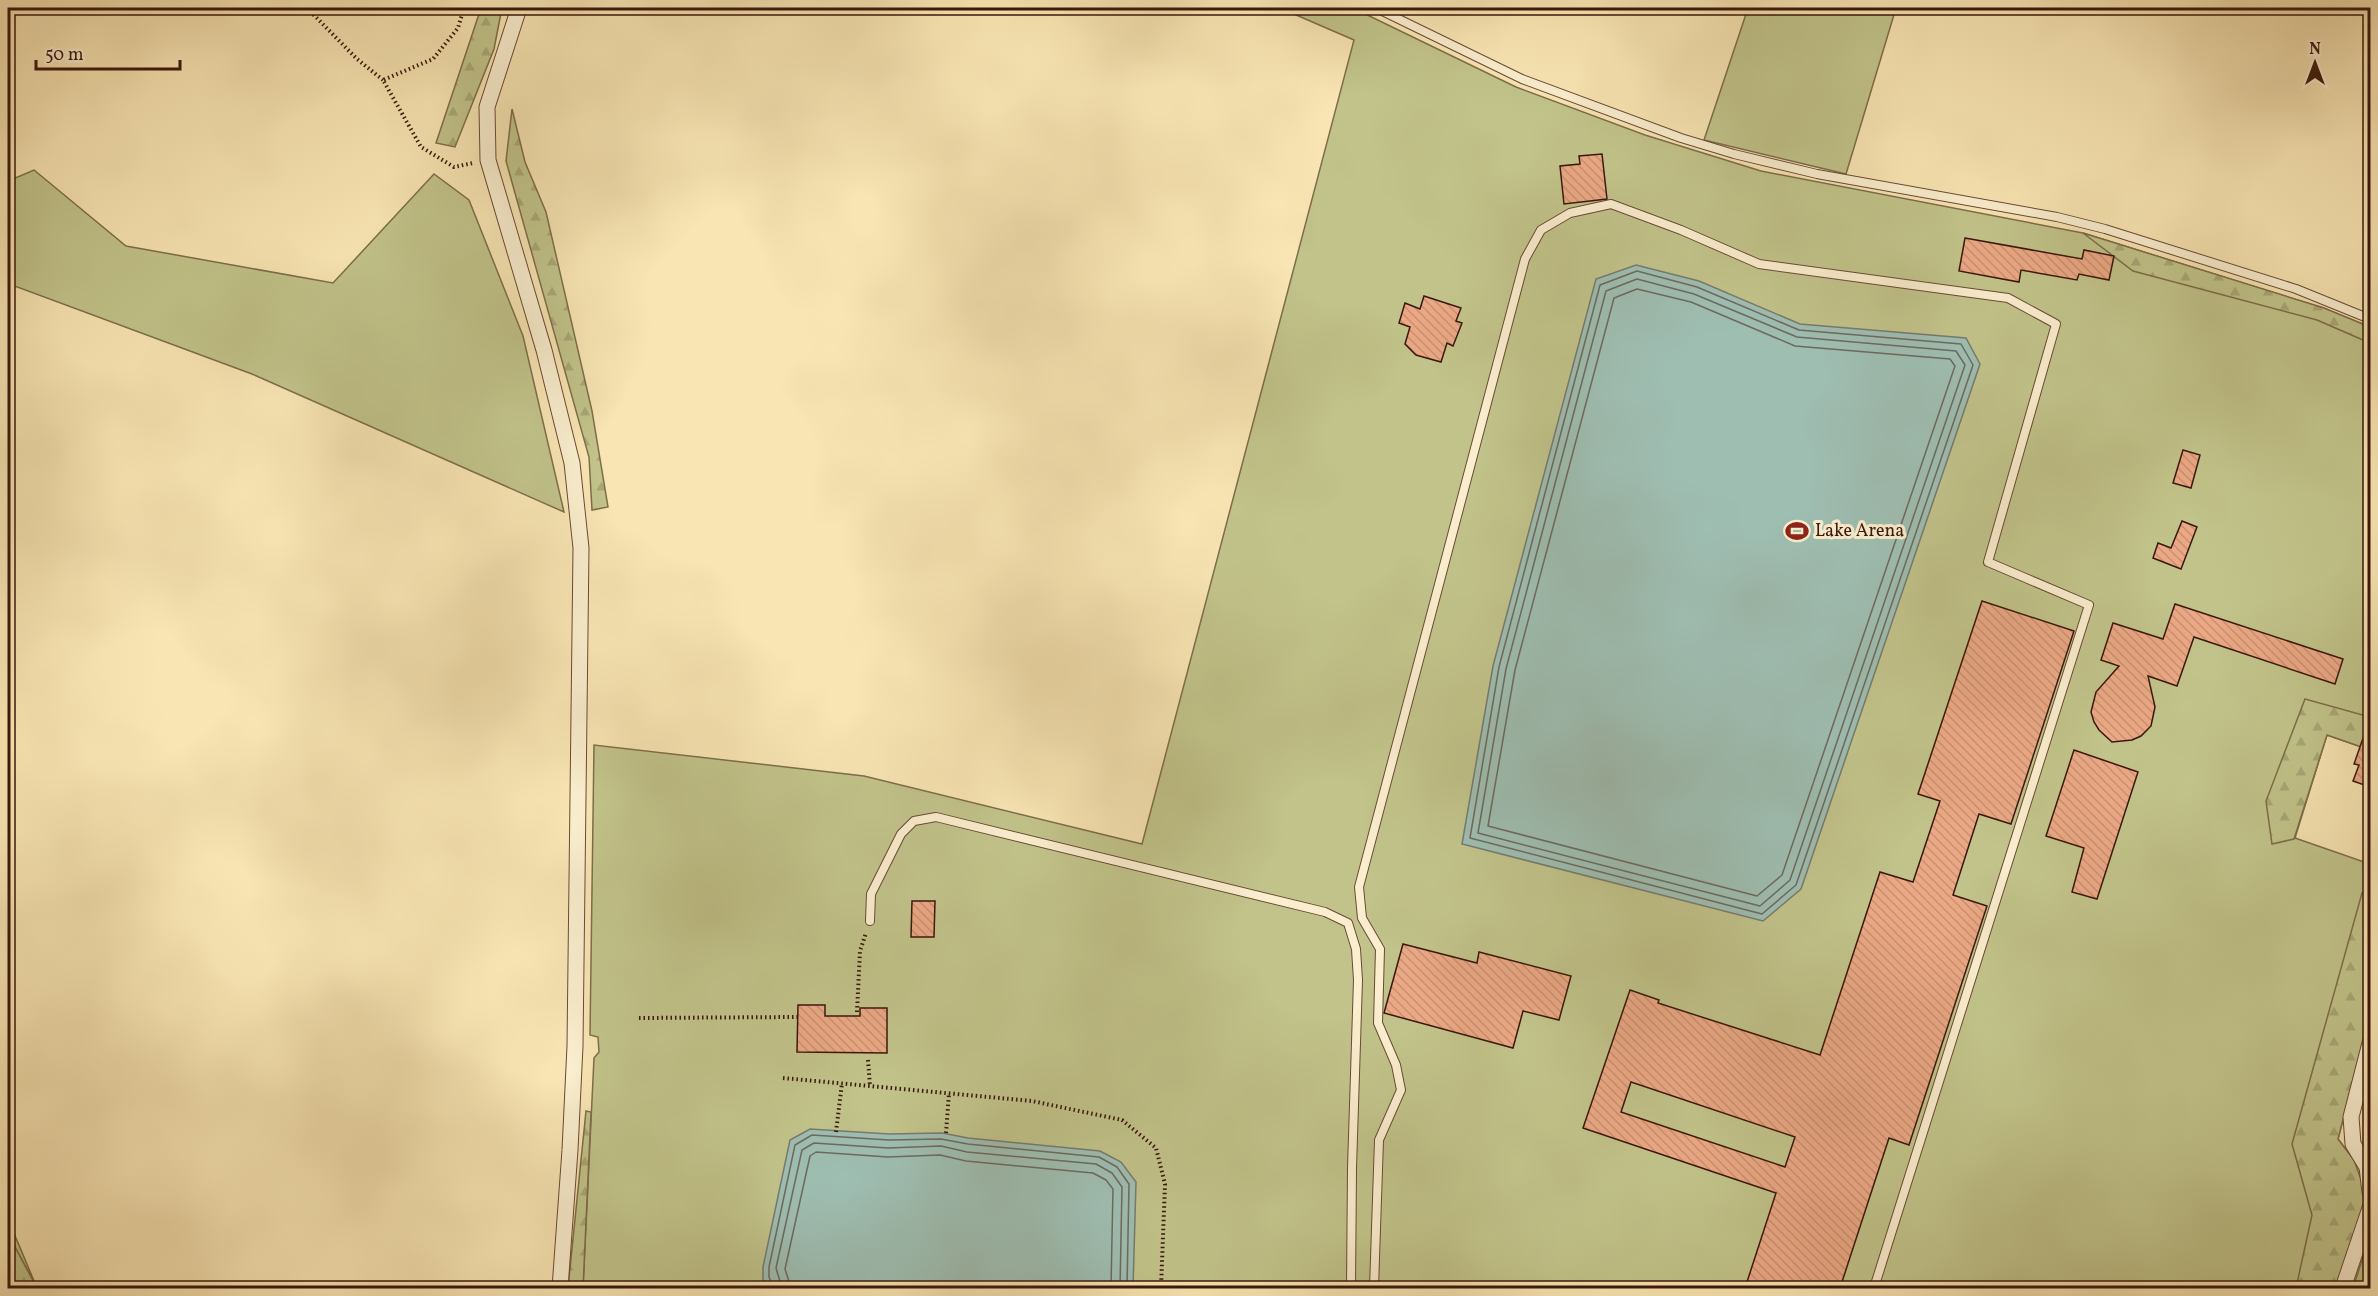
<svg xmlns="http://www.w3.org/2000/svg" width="2378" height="1296" font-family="Vollkorn,serif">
<defs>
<pattern id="forest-firs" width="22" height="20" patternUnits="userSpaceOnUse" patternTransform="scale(1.5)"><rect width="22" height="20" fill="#c1c38a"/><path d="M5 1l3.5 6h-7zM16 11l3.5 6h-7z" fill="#a7a776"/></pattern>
<pattern id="building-back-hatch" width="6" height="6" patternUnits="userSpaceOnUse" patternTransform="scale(1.5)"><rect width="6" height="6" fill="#eba885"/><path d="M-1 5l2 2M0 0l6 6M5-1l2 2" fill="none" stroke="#ca9072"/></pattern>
</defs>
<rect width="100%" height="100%" fill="#f8e5b3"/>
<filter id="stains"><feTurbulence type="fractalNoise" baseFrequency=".00333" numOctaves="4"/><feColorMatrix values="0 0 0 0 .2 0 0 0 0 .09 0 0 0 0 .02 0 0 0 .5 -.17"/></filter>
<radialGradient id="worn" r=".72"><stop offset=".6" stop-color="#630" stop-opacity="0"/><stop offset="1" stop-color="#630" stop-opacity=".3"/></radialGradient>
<path fill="#c1c38a" stroke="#7e6d4a" stroke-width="1.5" d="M1280 8H1353L1516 87 1645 135 1761 171 2083 233 2323 308 2370 327V750L2327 735 2295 838 2370 864V1013L2338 1139 2354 1160 2336 1288H583L594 1058 599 1052 598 1037 590 1035 594 745 864 776 1142 844 1354 40Z
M1748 8H1896L1846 174 1704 140Z
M34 170 126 246 333 283 434 174 469 200 523 336 564 512 252 374 9 284 8 282V181Z
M8 1219 37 1288 8 1234Z
M2370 1235V1288H2353Z"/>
<path fill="url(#forest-firs)" stroke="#7e6d4a" stroke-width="1.5" d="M481 8H502L494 49 455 147 436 143Z
M512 109 525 162 546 212 592 411 608 507 592 510 589 457 506 161Z
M2083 233 2324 308 2370 327V343L2317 320 2133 271Z
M2305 699 2370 717V750L2327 735 2294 839 2272 844 2266 801Z
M2362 893 2370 896V1013L2338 1139 2354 1160 2368 1199 2336 1288H2296L2312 1215 2292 1144Z
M586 1111 591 1112 583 1288H568Z
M8 1234 37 1288H8Z"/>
<path fill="#9ebeb2" stroke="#767b6f" stroke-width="1.5" d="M1636 265 1699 281 1800 324 1966 338 1980 364 1801 889 1763 921 1462 844 1493 666 1596 279Z
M810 1129 889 1134 942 1133 968 1138 1100 1151 1121 1162 1136 1182 1133 1288H770L763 1280V1267L790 1140Z"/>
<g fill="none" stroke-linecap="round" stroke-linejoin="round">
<path stroke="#6c6a5e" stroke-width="1.5" d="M1637 271 1697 287 1799 330 1961 344 1973 365 1796 885 1762 914 1470 838 1499 667 1600 285Z
M1637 279 1694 294 1797 337 1956 351 1965 365 1790 880 1760 906 1478 833 1506 669 1606 291Z
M1637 289 1691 302 1795 346 1950 359 1955 366 1782 875 1757 896 1488 826 1515 670 1614 298Z
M774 1288 769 1277V1267L795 1145 812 1135 889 1140 941 1139 968 1144 1099 1157 1117 1167 1129 1184 1127 1288
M782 1288 776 1268 802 1150 814 1143 888 1148 941 1146 967 1152 1096 1164 1112 1173 1122 1187 1120 1288
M791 1288 785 1269 810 1156 816 1152 888 1157 940 1155 966 1161 1093 1173 1106 1180 1113 1189 1111 1288"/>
</g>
<path fill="url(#building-back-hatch)" stroke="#3a170b" stroke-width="1.5" fill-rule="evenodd" d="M1602 154 1607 199 1564 204 1560 166 1580 164 1579 156Z
M1965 238 2082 259 2084 250 2114 256 2109 280 2079 274 2077 280 2021 270 2019 282 1959 271Z
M1424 296 1461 308 1456 321 1462 323 1453 346 1447 343 1441 362 1416 355 1405 344 1410 327 1399 323 1405 303 1420 309Z
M2183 450 2200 455 2191 488 2173 483Z
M2182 521 2197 527 2181 569 2153 558 2158 543 2171 548Z
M1982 601 2074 631 2011 824 1979 814 1953 895 1987 906 1909 1145 1889 1138 1840 1288H1745L1776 1193 1583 1128 1630 990 1659 1000 1658 1003 1820 1055 1880 872 1913 882 1940 801 1918 794ZM1631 1082 1795 1137 1785 1167 1621 1112Z
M2175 604 2343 659 2335 684 2194 637 2177 686 2148 676 2155 707 2151 726 2141 736 2132 740 2112 742 2099 730 2094 722 2091 712 2096 692 2119 666 2101 660 2113 623 2163 639Z
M2368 724H2370V787L2353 781 2359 765 2354 764Z
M2074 750 2138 772 2097 899 2072 892 2084 848 2046 836Z
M912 901H935L934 937H911Z
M1403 944 1477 963 1479 952 1571 976 1559 1020 1523 1011 1513 1048 1384 1013Z
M798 1005H825V1016H860V1008H887V1053L797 1052Z"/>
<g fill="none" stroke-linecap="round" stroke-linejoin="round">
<g stroke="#6a4a35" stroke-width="10">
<path id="service" d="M1376 8 1522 79 1681 138 1734 154 1817 174 2057 217 2105 229 2296 289 2370 319
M870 921 871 894 901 834 914 821 936 817 1325 912 1348 923 1356 949 1358 980 1352 1168 1351 1288
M1374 1288 1379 1140 1401 1090 1396 1065 1378 1023 1380 949 1362 918 1359 887 1525 259 1541 230 1570 213 1611 204 1681 230 1759 264 2008 298 2056 324 1988 562 2089 605 1874 1288"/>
</g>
<g stroke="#6a4a35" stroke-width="17">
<path id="minor" d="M519 8 487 107 488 160 544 350 572 463 581 548 575 1046 570 1150 560 1288
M2370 1043 2351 1117 2353 1144 2367 1167 2370 1192
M2343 1288 2370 1208"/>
</g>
<path stroke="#3a170b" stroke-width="4" stroke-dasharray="1.5 3" stroke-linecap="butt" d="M307 8 357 59 383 80
M464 8 458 28 433 59 383 80 421 147 454 167 473 163
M857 1012 860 951 866 933
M639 1018 798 1017
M868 1060 870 1086
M783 1078 1032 1101 1122 1120 1156 1148 1165 1184 1161 1288
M836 1132 842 1083
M946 1133 949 1093"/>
<use href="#service" stroke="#faeece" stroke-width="8"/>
<use href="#minor" stroke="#faeece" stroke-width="15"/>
</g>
<defs>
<g id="stadium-bare" transform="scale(1.8)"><path d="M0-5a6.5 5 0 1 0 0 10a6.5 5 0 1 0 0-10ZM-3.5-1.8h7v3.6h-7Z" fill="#8f2418" stroke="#faeece" stroke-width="2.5" paint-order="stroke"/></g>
</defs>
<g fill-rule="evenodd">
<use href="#stadium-bare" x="1797" y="531"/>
</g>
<g text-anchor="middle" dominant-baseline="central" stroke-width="6" stroke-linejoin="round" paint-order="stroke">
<g font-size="18" fill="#3a170b" stroke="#faeece" text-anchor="start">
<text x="1815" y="531">Lake Arena</text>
</g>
</g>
<rect width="2378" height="1296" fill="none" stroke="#f8e5b3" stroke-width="30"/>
<rect x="9" y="9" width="2360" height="1278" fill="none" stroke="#3a170b" stroke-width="3"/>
<rect x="15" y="15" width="2348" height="1266" fill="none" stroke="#3a170b" stroke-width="1.5"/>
<g transform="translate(2315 63)" stroke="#faeece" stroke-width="4.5" paint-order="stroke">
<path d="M0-4.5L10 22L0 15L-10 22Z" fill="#3a170b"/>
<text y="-9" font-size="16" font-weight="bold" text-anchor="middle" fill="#3a170b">N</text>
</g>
<path d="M36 60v9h144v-9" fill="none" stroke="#3a170b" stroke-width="3"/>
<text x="45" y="60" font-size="18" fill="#3a170b" stroke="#faeece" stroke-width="4.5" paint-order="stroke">50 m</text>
<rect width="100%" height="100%" filter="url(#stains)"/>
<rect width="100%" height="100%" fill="url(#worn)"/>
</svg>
